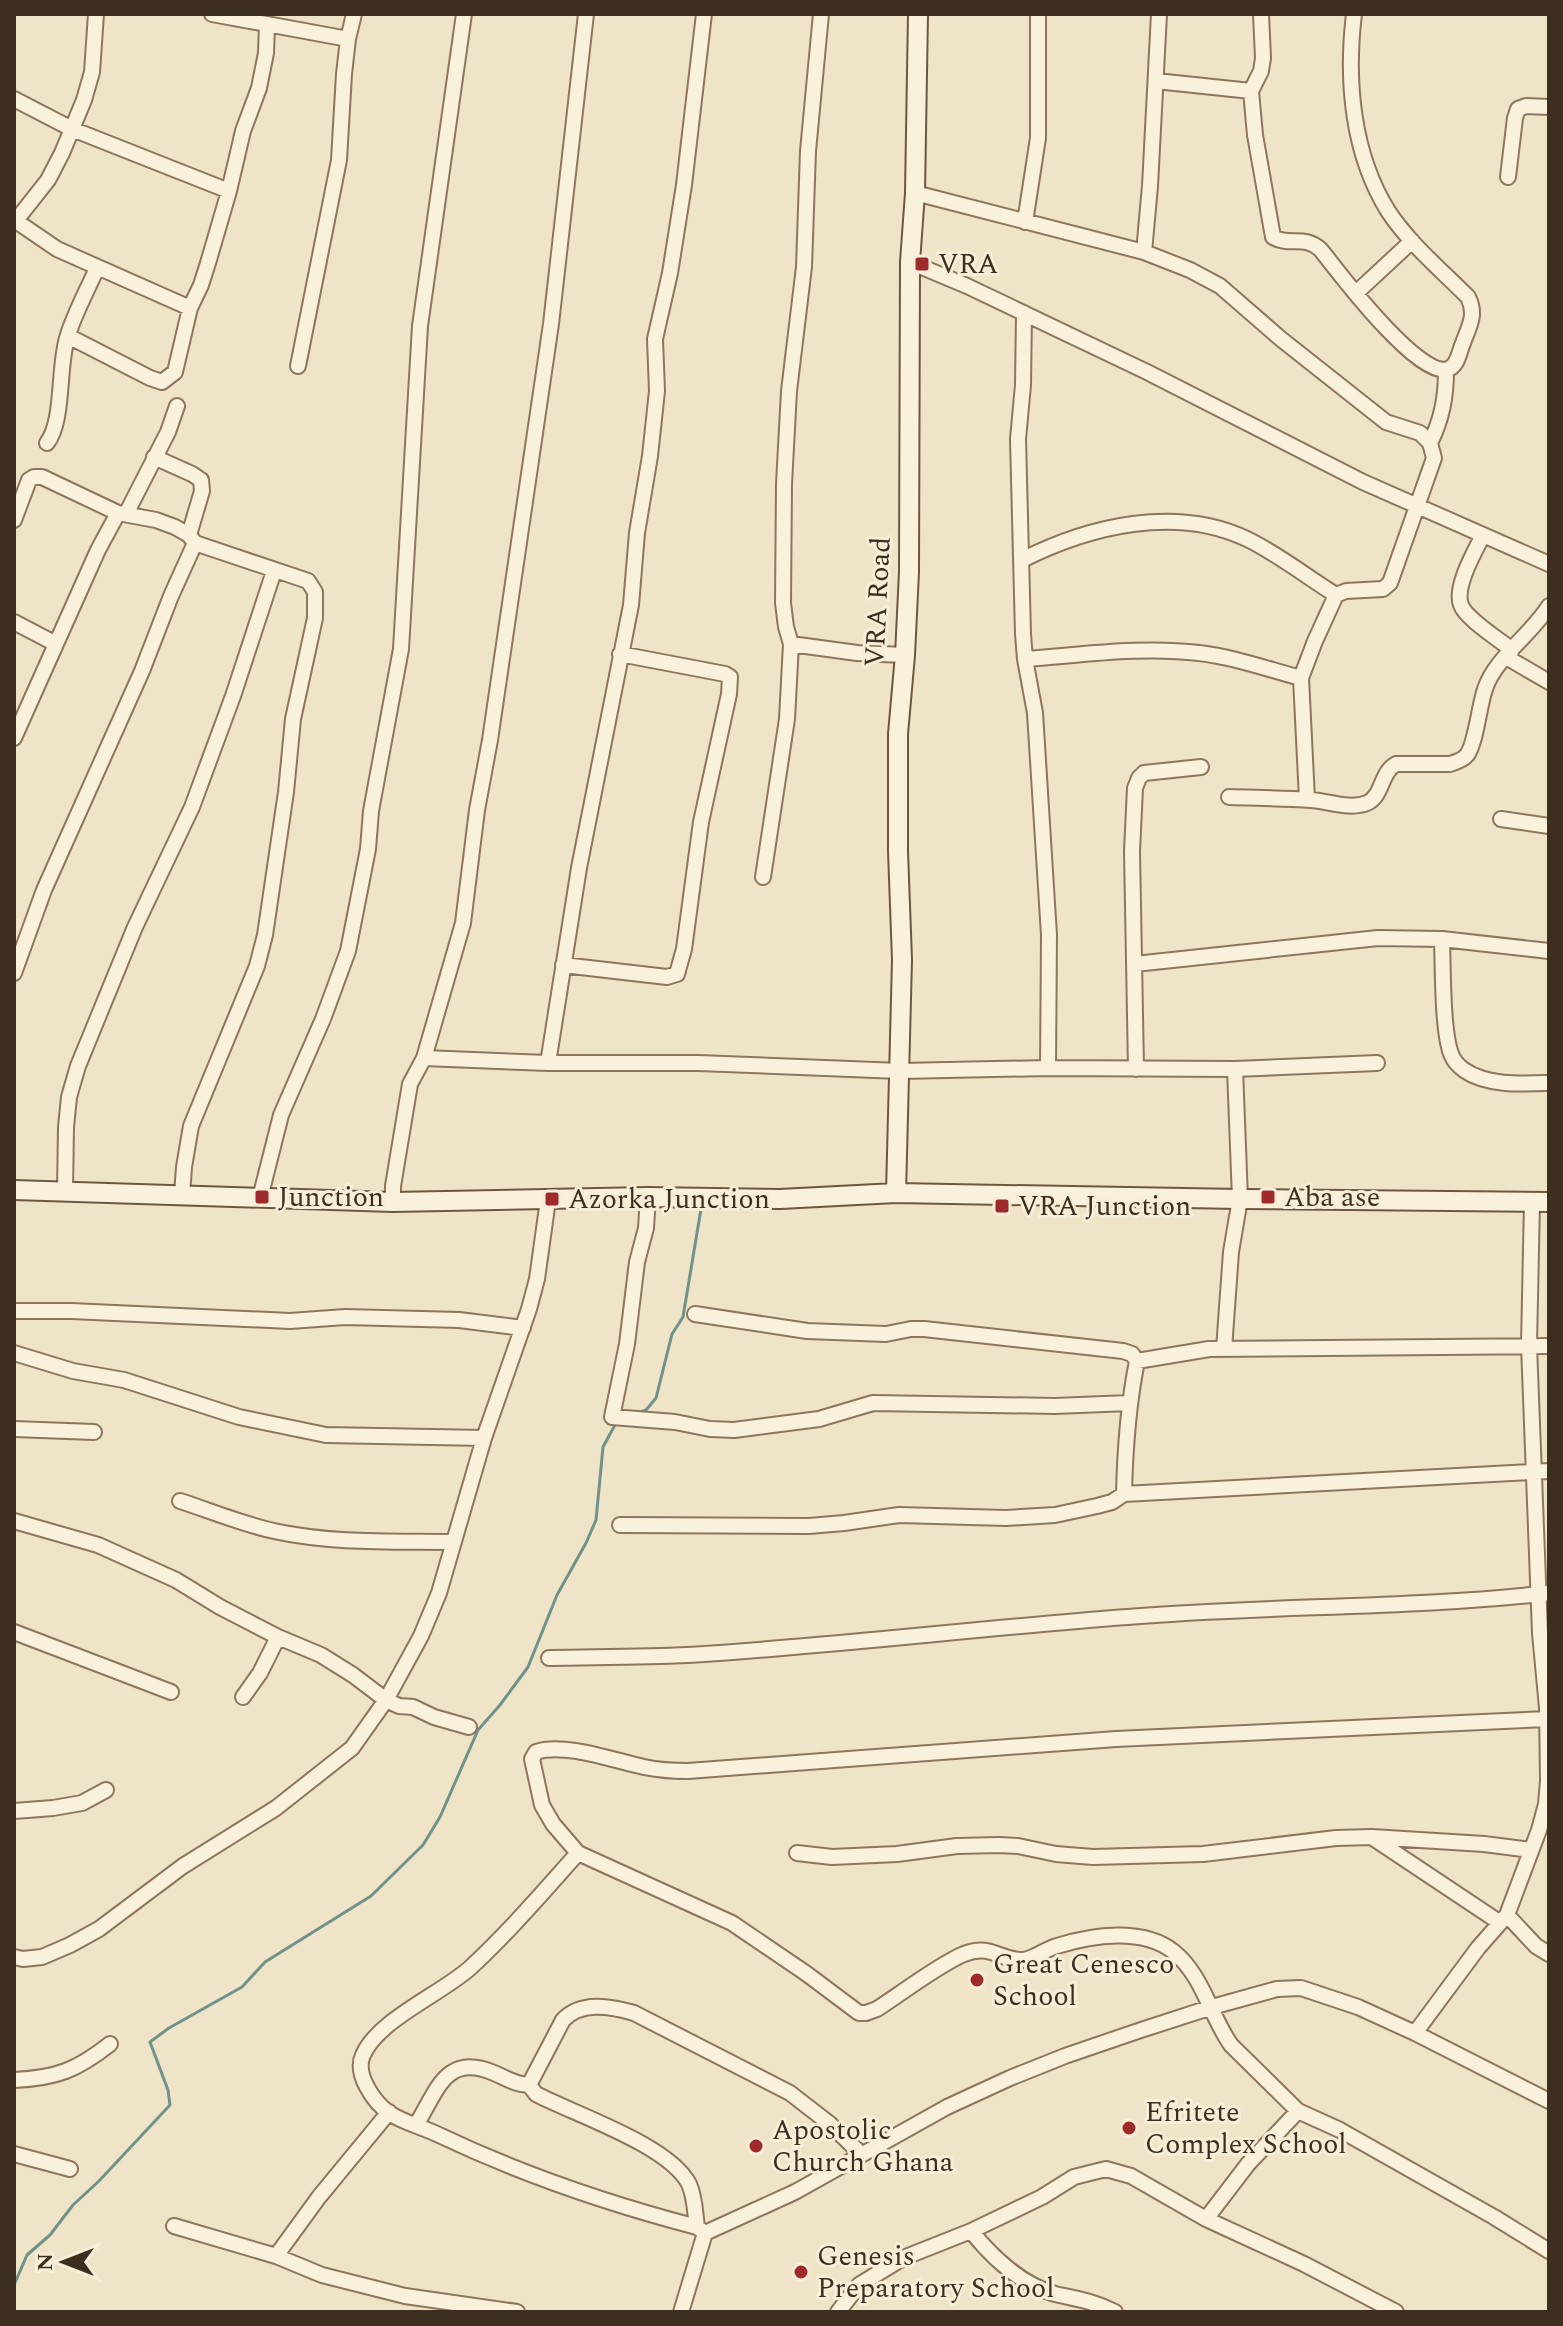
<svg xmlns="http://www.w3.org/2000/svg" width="1563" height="2326" font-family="Spectral,serif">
<rect width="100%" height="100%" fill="#f0e4c8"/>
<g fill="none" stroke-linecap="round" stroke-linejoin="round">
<path stroke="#6f938a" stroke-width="3" d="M637 1413 646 1410 656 1398 672 1334 683 1317 701 1209
M14 2285 27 2255 50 2235 73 2205 99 2181 170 2105 168 2090 150 2042 169 2028 242 1987 265 1962 371 1896 423 1845 440 1817 478 1730 500 1705 528 1667 557 1595 586 1543 596 1520 603 1447 616 1423"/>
<g stroke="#8d765c" stroke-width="18">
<path id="street" d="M212 14 348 39
M1261 14 1263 58 1261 71 1251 91 1255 135 1273 237C1290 247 1304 234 1321 250 1339 273 1419 379 1448 369 1458 366 1459 352 1463 343 1469 326 1477 315 1468 297 1441 270 1409 243 1388 211 1352 153 1346 80 1354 14
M1156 81 1251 91
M14 99 72 129 229 191
M1508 177 1515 118 1518 109 1526 106 1549 107
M915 193 1144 252 1190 270 1220 286 1281 339 1386 422 1420 433 1430 443 1434 458 1390 583 1383 589 1346 591 1336 595 1315 641 1301 678 1307 799
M16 221 57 249 190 308
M1025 222 1038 138V14
M14 223 48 180 62 153 84 100 92 72 96 14
M1144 252 1150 186 1159 14
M910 262 967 286 1147 372 1363 482 1549 564
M1356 293 1412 241
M1024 313 1023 385 1018 439 1023 634 1025 659 1035 713 1049 935 1048 1068
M68 336 150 378 162 382 175 372 190 308 201 285 208 263 229 191 243 131 259 88 266 53 267 25
M298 366 339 160 344 74 348 39 354 14
M47 443C64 421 58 368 67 338 74 314 87 291 97 268
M1430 443C1442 419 1446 397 1446 370
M154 457 192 474 201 480 202 491 189 535
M126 514 168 432 177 406
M14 520 29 480 34 477H42L118 513 156 520 175 527 189 535 195 543 308 581 315 592V618L293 719 286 792 265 935 257 966 191 1126 184 1167 182 1195
M1483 535C1475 551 1454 587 1461 605 1466 619 1500 640 1512 650
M1022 560C1089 526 1176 505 1247 539 1278 554 1307 577 1336 595
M14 622 56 644
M791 644 857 653 905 655
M1506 657 1549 682
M1025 659C1082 655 1142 646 1199 653 1234 657 1267 669 1301 678
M14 738 98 550 118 513
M1229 797C1256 798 1283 798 1311 800 1328 801 1350 810 1367 803 1383 796 1380 773 1396 764H1450C1456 762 1463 760 1467 755 1476 743 1479 706 1485 689 1495 658 1531 635 1549 606
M1501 819 1549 826
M763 877 787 719 791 644 786 627 783 603 784 484 789 391 804 267 808 151 821 14
M1442 939C1443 965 1442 1035 1452 1056 1454 1061 1460 1067 1464 1070 1487 1086 1522 1084 1549 1083
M1135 964 1378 938 1442 939 1549 951
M563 965 667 977 677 974 684 949 701 822 729 694 730 677 725 674 620 654
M14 973 44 890 142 671 171 596 195 543
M424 1058 548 1063H698L900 1071 1048 1068 1235 1069 1377 1063
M548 1063 579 868 631 605 637 533 650 456 657 391 655 339 670 273 684 185 704 14
M1136 1069 1132 851 1135 788 1139 778 1144 773 1201 767
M65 1192 66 1127 69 1097 78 1066 135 927 192 807 233 696 274 571
M648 1197 646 1228 637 1262 627 1344 612 1417 675 1422 710 1429 734 1430 819 1419 873 1403 1055 1406 1129 1403
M260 1198 281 1115 323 1019 348 951 368 849 371 811 401 649 420 326 464 14
M393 1202V1186L410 1084 424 1058 463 923 477 810 490 740 551 324 586 14
M14 1311H71L290 1321 345 1317 459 1320 523 1328
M695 1314 807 1331 886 1334 911 1329H924L1123 1351 1132 1354 1137 1361 1209 1349 1549 1346
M1224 1349 1231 1252 1240 1199 1235 1069
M14 1353 73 1371 124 1380 239 1417 326 1435 484 1438
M14 1429 94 1432
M1124 1494C1125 1449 1128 1406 1137 1361
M180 1501C211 1511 242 1524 274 1531 333 1544 395 1541 454 1542
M14 1521 98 1545 176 1580 220 1607 278 1637 321 1655 353 1675 386 1700 399 1706 413 1707 434 1717 469 1727
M620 1525 809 1526 844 1523 899 1515 1006 1518 1055 1515 1097 1506 1112 1502 1124 1494 1549 1471
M14 1632 171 1692
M549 1658C595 1657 641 1657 688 1655 834 1646 980 1628 1127 1617 1267 1605 1409 1609 1549 1593
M243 1697 260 1673 278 1637
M1546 1719 1116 1739 688 1771C673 1771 658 1770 644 1767 615 1761 564 1742 536 1752L532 1759 542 1805 553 1824 578 1853 732 1923 807 1974 859 2013H866L877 2009C902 1993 938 1965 964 1954 992 1943 999 1961 1023 1960 1035 1959 1045 1949 1057 1946 1092 1935 1143 1927 1174 1952 1203 1976 1210 2015 1231 2045L1298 2111 1340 2130 1494 2217 1549 2251
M14 1811 53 1808 82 1803 106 1790
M1373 1838 1499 1922
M578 1853C543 1892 509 1932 470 1968 441 1994 378 2020 363 2055 354 2074 374 2102 389 2113 404 2123 423 2127 439 2135 521 2174 609 2204 697 2227L705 2233 795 2192 947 2107 1010 2078 1065 2056 1141 2030 1212 2007 1277 1989 1301 1988 1358 2007 1415 2033 1549 2101
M797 1853 832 1857 897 1854 957 1846 999 1845 1018 1846 1056 1854 1093 1857 1203 1854 1336 1838 1372 1837 1484 1844 1531 1850
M1507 1915 1536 1946 1549 1954
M14 1957 23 1959 42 1957 70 1945 99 1929 183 1866 276 1808 352 1748 386 1700 421 1636 439 1593 484 1438 529 1309 537 1279 548 1200
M1415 2033 1478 1948 1507 1915 1539 1830 1546 1804 1548 1781 1547 1708 1540 1633 1529 1345 1532 1202
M14 2080C57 2078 77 2070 110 2044
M529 2085 536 2094C576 2115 669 2145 689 2184 695 2197 695 2213 697 2227
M416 2125C437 2092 445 2052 494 2073 506 2078 516 2085 529 2085L563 2020C581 2001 610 2006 634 2013L790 2093 830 2124 861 2154
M14 2154 70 2169
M1206 2219 1248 2164 1298 2111
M174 2226 276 2256 322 2275 405 2296 517 2312
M971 2231C992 2257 1022 2285 1055 2294 1078 2299 1093 2301 1115 2312
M276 2256 319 2197 389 2112
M681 2312 705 2233
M838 2312 859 2285 903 2258 971 2231 1042 2197 1074 2177 1106 2169 1131 2176 1206 2219 1304 2264 1396 2312"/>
</g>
<g stroke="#6f573f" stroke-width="22">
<path id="secondary" d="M14 1190 393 1202 648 1197 780 1199 896 1193 1240 1199 1549 1202
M896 1193 902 960 898 851V734L905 655 909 572 910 262 915 193 918 14"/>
</g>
<use href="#street" stroke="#faf1dc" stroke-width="14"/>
<use href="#secondary" stroke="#faf1dc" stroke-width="18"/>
</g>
<g fill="#9e2a2b" stroke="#f7eed8" stroke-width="3">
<rect x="914" y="256" width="16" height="16" rx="4"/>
<rect x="254" y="1189" width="16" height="16" rx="4"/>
<rect x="1260" y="1189" width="16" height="16" rx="4"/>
<rect x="544" y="1191" width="16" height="16" rx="4"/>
<rect x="994" y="1198" width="16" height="16" rx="4"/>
<circle cx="977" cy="1980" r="8"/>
<circle cx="1129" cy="2128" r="8"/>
<circle cx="756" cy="2146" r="8"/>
<circle cx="801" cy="2272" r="8"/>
</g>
<g text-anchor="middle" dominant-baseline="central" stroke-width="6" stroke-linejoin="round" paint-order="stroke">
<g font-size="28" fill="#3d2e20" stroke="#f7eed8" text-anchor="start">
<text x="938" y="264">VRA</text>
<text x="278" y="1197">Junction</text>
<text x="1284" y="1197">Aba ase</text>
<text x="568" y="1199">Azorka Junction</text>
<text x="1018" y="1206">VRA Junction</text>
<text x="993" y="1964">Great Cenesco<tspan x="993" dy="32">School</tspan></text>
<text x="1145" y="2112">Efritete<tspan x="1145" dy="32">Complex School</tspan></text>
<text x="772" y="2130">Apostolic<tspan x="772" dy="32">Church Ghana</tspan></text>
<text x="817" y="2256">Genesis<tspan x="817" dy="32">Preparatory School</tspan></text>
</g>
<g font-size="28" fill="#3d2e20" stroke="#f7eed8">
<text transform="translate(878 602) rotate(-87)">VRA Road</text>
</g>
</g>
<rect width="1563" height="2326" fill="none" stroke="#3d2e20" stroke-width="32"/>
<g transform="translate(64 2262) rotate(270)" stroke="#f7eed8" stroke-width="6" paint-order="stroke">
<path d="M0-6L14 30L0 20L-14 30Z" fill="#3d2e20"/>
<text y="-12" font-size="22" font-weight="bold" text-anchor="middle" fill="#3d2e20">N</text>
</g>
</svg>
